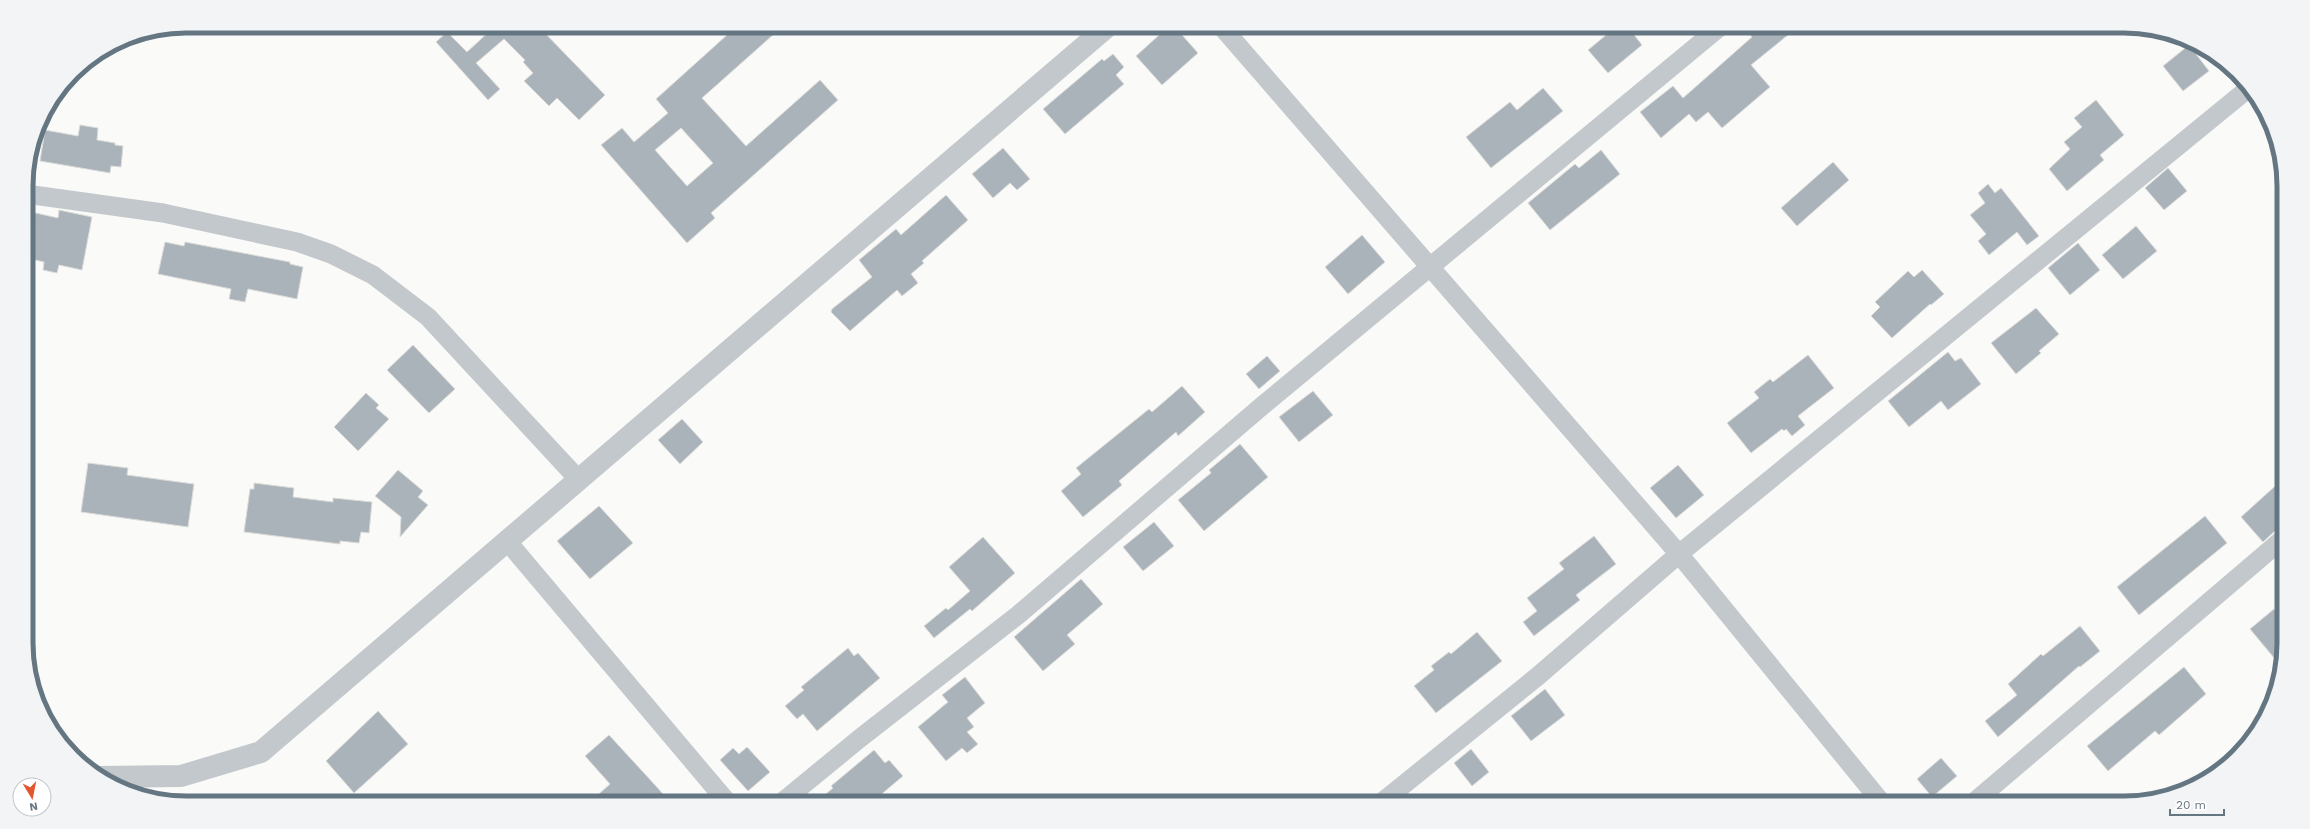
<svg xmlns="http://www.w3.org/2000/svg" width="2310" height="829" font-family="'Work Sans',sans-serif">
<rect width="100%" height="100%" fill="#fafaf8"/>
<path fill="#aab3b9" stroke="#dcdcda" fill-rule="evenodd" d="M491 26H538L605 95 579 120 557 98 549 106 524 81 533 73 523 62 525 60 504 39 476 63 500 89 488 100 436 42 447 32 467 52 493 28Z
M737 26H783L702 98 746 146 820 80 838 100 711 213 715 218 687 243 601 145 622 128 634 142 668 113 656 99ZM681 128 713 163 687 186 655 150Z
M1169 26H1174L1198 53 1162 85 1136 56Z
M1617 26H1627L1642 45 1608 73 1588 50Z
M1743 26H1799L1751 65 1770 87 1722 128 1708 112 1696 122 1689 114 1661 138 1640 112 1673 86 1683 98 1752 37Z
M2189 45 2209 71 2183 91 2163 66Z
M1113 54 1124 67 1116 75 1124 84 1065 134 1043 109 1102 59 1104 61Z
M1543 88 1563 111 1491 168 1466 137 1510 102 1517 110Z
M2096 100 2124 135 2100 155 2104 160 2067 191 2049 169 2070 149 2064 142 2082 127 2074 118Z
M80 125 98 128 97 140 115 143V145L123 146 121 167 111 166 110 173 40 161 45 130 78 136Z
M1003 148 1030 179 1017 190 1010 183 993 198 972 174Z
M1601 150 1620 174 1550 230 1528 203 1575 164 1579 168Z
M1833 162 1849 180 1797 226 1781 208Z
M2168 168 2187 191 2164 210 2145 188Z
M1988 184 1995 193 2001 188 2039 236 2027 245 2017 232 1989 255 1978 241 1986 234 1970 215 1985 203 1978 193Z
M946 195 968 220 922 261 924 263 911 274 918 283 902 296 897 290 850 331 831 312 832 309 872 277 859 260 896 229 901 235Z
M59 210 92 217 82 270 59 265 57 273 43 270 44 262 27 258V211L58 218Z
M2136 226 2157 251 2123 279 2102 255Z
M1362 235 1385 262 1348 294 1325 267Z
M165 242 184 246 185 242 290 262V264L303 267 297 299 248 289 245 302 229 299 231 289 158 274Z
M2078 243 2100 270 2070 295 2048 268Z
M1922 270 1944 294 1931 305 1930 304 1892 338 1871 316 1880 307 1875 302 1908 271 1914 277Z
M2036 308 2059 334 2039 351 2041 353 2016 374 1991 343Z
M413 345 455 389 429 413 387 370Z
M1948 352 1955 361 1961 358 1981 384 1948 410 1941 401 1909 427 1888 401Z
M1808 355 1834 388 1798 416 1805 425 1792 436 1786 429 1784 431 1782 429 1751 453 1727 423 1759 398 1754 392 1770 379 1773 382Z
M1267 356 1280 371 1259 389 1246 374Z
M1182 386 1205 412 1178 436 1176 432 1119 481 1122 485 1083 517 1061 491 1081 474 1076 468 1149 409 1152 412Z
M1313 391 1333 415 1299 442 1279 417Z
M366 393 379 405 376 408 389 419 358 451 334 427Z
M682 419 703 442 680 464 658 440Z
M1240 444 1268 477 1204 531 1178 500 1211 473 1209 470Z
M88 463 128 468 127 475 194 484 188 527 81 512Z
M1678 465 1704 495 1676 518 1650 488Z
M398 470 423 491 418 497 428 505 400 537 401 517 375 496Z
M2284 478V527L2277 529 2263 542 2241 517Z
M254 483 294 488 293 497 333 502V498L372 502 369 533 361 532 359 543 340 541V544L244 532 250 489H254Z
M599 506 633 543 590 579 557 541Z
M2205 516 2227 543 2139 615 2117 587Z
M1154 522 1174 546 1143 571 1123 547Z
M1594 536 1616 564 1576 595 1580 600 1534 636 1523 622 1537 611 1527 598 1564 569 1559 563Z
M983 537 1015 573 972 611 970 609 934 638 924 626 946 608 948 610 970 591 949 567Z
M1081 579 1103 604 1067 635 1075 644 1043 671 1014 637Z
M2274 609 2284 620V643L2280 665 2250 629Z
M2080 626 2100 651 2080 667 2079 666 1998 737 1985 721 2017 695 2008 684 2041 654 2043 656Z
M1477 632 1502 661 1436 713 1414 686 1434 670 1431 666 1449 652 1451 654Z
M848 648 854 656 858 653 880 678 817 731 803 714 797 719 785 706 804 690 801 687Z
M2184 667 2206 694 2159 735 2155 731 2108 771 2087 746Z
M965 677 985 703 967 718 974 727 967 732 978 744 967 753 962 748 946 761 918 727 948 702 942 695Z
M1545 689 1565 715 1531 741 1511 716Z
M378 711 408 744 354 793 326 761Z
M609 735 655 785 671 803H589L610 784 585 756Z
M747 747 770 772 748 791 720 760 733 748 739 754Z
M1471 749 1489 772 1472 786 1454 763Z
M874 750 885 763 889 760 903 776 871 803H815L833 788 831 786Z
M1941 758 1957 776 1932 797 1917 779Z"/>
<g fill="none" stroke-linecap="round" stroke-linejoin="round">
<path stroke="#c3c8cc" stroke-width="19" d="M1221 26 1679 554 1882 803
M26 194 163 213 297 242 331 254 373 275 428 317 579 480
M507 541 728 803
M781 803 859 739 1018 615 1262 406 1721 26
M1381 803 1538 676 1679 554 2249 88
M1973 803 2284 538"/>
<path stroke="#c3c8cc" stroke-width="22" d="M100 777 181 776 261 752 1108 26"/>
</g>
<path d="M0 0H2310V829H0ZM186 33H2124A153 153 0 0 1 2277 186V643A153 153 0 0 1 2124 796H186A153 153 0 0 1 33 643V186A153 153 0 0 1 186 33Z" fill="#f3f4f5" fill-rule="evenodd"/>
<path fill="none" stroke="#657683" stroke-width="5" d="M186 33H2124A153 153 0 0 1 2277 186V643A153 153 0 0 1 2124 796H186A153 153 0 0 1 33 643V186A153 153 0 0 1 186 33Z"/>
<g transform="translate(32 797) rotate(170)"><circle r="19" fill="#ffffff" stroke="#c1c8cd"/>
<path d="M0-3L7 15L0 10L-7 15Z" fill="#e4572e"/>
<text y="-6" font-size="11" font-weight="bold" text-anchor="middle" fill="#657683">N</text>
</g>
<path d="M2170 809v6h54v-6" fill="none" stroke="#657683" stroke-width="2"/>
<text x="2176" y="809" font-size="12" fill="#657683" stroke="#ffffff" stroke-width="3" paint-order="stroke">20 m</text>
</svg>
